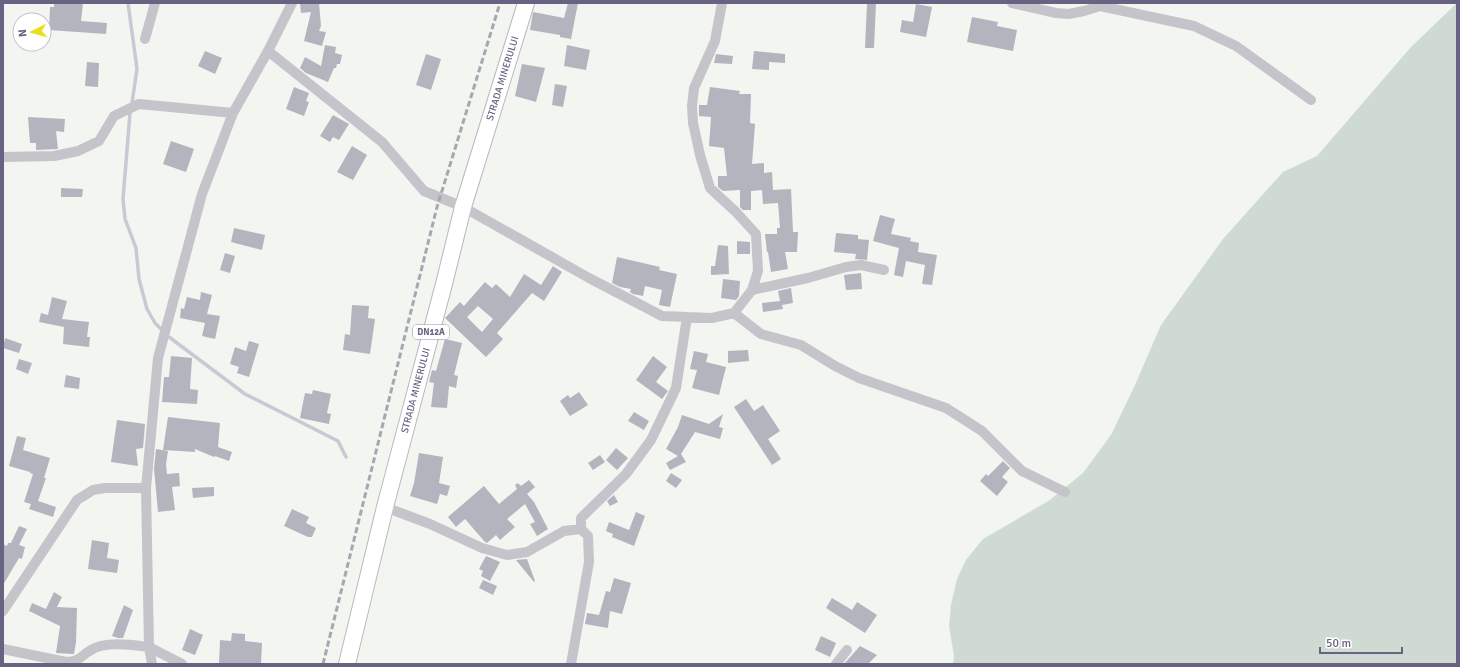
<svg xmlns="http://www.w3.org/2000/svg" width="1460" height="667" font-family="Signika,sans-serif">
<rect width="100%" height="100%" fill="#f2f5f0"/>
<path fill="#cfdad3" d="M1457 3V664H953L954 656 949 626 951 605 957 579 966 560 983 539 1050 500 1083 473 1111 435 1135 385 1161 325 1223 239 1283 172 1317 156 1411 47Z"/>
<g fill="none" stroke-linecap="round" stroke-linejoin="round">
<path stroke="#c9c9d4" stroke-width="3.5" d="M128 3 137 69 132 103
M130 113 123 199 125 219 136 248 139 279 147 309 155 323 161 329
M169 337 245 394 338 441 346 457"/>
</g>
<path fill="#b4b4be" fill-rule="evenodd" d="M54 3H83L81 21 107 23 106 34 49 30 50 7H54Z
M300 3H319L321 26 319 31 326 32 322 46 304 41 311 12 301 13Z
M568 3H578L571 39 560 37V35L530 30 533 12 564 18Z
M867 3H876L874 48H865Z
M916 4 932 7 926 37 900 32 902 20 913 22Z
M972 17 998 22 997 26 1017 30 1013 51 967 42Z
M325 45 336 47 335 53 342 55 340 64H337L336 68H334L328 82 306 73 300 68 305 57 321 66Z
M567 45 590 50 586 70 564 66Z
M205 51 222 58 215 74 198 66Z
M754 51 785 54V63L769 62V70L752 69Z
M426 54 441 59 431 90 416 85Z
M716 54 733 56 732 64 714 63Z
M87 62 99 63 98 87 85 86Z
M522 64 545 68 536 102 515 96Z
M555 84 567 86 563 107 552 105Z
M294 87 309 93 306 101 309 102 304 116 286 109Z
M710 87 740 91 739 94H751L750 123 755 124 752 164 764 163V173L772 172 773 190 791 189 793 232H798L797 252H785L788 269 771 272 768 252H767L765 234H777V228H780L778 203 763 204 762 190 751 191V210H743L740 207V190L723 191 718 187V176H727L724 148 709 146 711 117 699 116V105H707Z
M333 115 349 124 339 140 333 137 330 142 320 136Z
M28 117 65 119 64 132 56 131 58 149 36 150V143H30Z
M171 141 194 149 186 172 163 164Z
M352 146 367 155 353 180 337 172Z
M61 188 83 189 82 197H61Z
M880 215 895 219 891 234 911 238 910 241 919 243 918 252 937 255 932 285 922 284 925 265 906 261 903 277 894 275 899 248 873 241Z
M234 228 265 235 262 250 231 242Z
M836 233 858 235V239L869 240 867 260 855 259 856 254 834 252Z
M737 241 750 242V254H737Z
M718 245 728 246 729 274 711 275V266H715Z
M225 253 235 256 230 273 220 270Z
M617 257 660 267 659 270 677 274 670 307 659 305 662 290 645 286 643 296 633 294 630 292 631 289 620 287 612 283Z
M553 266 562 272 544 301 532 293 497 333 503 339 486 357 445 318 460 302 464 306 485 282 492 288 496 284 510 297 524 274 541 285ZM478 306 493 319 482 332 467 317Z
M861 273 862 289 846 290 844 275Z
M723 279 740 281 739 296 736 300 721 298Z
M791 288 793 303 782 305 783 309 763 312 762 303 780 301 778 291Z
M201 292 212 295 207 314 220 316 215 339 202 336 205 323 180 318 181 308 184 309 187 297 200 300Z
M52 297 67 301 62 319 89 322 87 337H90L89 347 63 344 64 327 39 322 41 313 48 315Z
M352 305 369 306 368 318 375 319 370 354 343 350 345 334 350 335Z
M5 338 22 344 19 353 3 348Z
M445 339 462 343 454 375 458 376 456 388 449 386 447 408 431 407 434 383 429 382 432 370 436 371Z
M249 341 259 344 249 377 237 373 239 367 230 364 235 347 246 351Z
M748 350 749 361 728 363V351Z
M694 351 708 354 706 362 726 367 719 395 692 388 697 370 690 369Z
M171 356 192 358 190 389 198 390 197 404 162 402 164 377H169Z
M653 356 667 367 656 382 668 391 662 399 636 380Z
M19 359 32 363 28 374 16 369Z
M66 375 80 378 79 389 64 387Z
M313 390 331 394 327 413 331 414 329 424 300 418 305 393 312 394Z
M579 392 588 405 570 416 560 401 568 395 570 398Z
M746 399 754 411 763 405 780 431 768 439 781 459 772 465 734 407Z
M634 412 649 421 644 430 628 421Z
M723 414 719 427 723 428 720 439 695 432 681 454 686 462 670 470 666 463 678 456 666 449 678 427 682 415 709 424Z
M168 417 220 423 218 447 232 452 229 461 215 456 214 457 195 449V452L163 450Z
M117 420 145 424 143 448 136 449 138 466 111 462Z
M17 436 26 438 23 450 50 458 44 478H46L38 501 56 507 53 517 29 509 31 504 24 502 33 474 30 473V472L9 466Z
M616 448 628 458 617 470 606 460Z
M156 449 168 451 166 464 167 474 179 473 180 486 172 487 175 510 158 512 154 469Z
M419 453 443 457 439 483 450 486 447 496 440 494 437 504 410 496 414 483Z
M600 455 605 462 593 470 588 463Z
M1003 461 1010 468 1002 477 1008 482 997 496 980 481 986 474 988 476Z
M671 473 682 480 676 488 666 481Z
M529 480 535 487 527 494 534 502 548 529 537 536 530 524 535 522 525 504 507 519 515 527 500 540 496 535 487 543 485 542 465 519 456 527 448 517 484 486 499 504 517 489 515 485 518 483 521 486Z
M214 487V496L193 498 192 488Z
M614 495 618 502 610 506 607 501Z
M292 509 309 517 306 523 316 528 312 537H308L284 526Z
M636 512 645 516 634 546 612 537 613 534 606 531 609 522 629 530Z
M19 526 27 529 19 545 25 547 22 559 19 558 3 585V544L7 546 8 543H11Z
M92 540 109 543 107 558 119 560 117 573 88 569Z
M486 556 500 562 490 581 481 576 483 571 479 569Z
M527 559 535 581 534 582 516 560Z
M614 578 631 583 622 614 610 611 608 628 585 624 587 613 599 615 606 591 610 592Z
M483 580 497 586 493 595 479 588Z
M54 592 62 597 57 607 77 608 76 642 74 654H73L56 653 60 626 29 611 32 603 46 609Z
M832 598 852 610 857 602 877 615 865 633 826 608Z
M124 605 133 610 123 638H118L112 636Z
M190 629 203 635 195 655 182 650Z
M232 633 245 634V641L262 643 261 664H219L220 640 231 641Z
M821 636 836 643 830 657 815 650Z
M860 646 877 655 868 664H844Z"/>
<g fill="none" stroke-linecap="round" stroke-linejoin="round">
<g stroke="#b8b7be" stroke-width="18">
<g id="primary">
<path id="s1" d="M347 664 385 507 444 284 463 207 526 3"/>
</g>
</g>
<path stroke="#c6c4cb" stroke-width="10" d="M1012 3 1056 13 1069 14 1084 11 1100 6 1194 26 1236 46 1311 100
M145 39 155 3
M268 51 382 142 424 191 463 207 589 278 662 316 712 318 734 313 752 290 758 271 756 234 736 212 710 188 700 155 693 123 692 106 694 88 715 41 722 3
M3 157 54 156 78 151 99 141 114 116 139 104 233 113
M752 290 808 278 846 267 861 265 884 270
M734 313 761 334 801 345 835 366 859 378 946 408 982 431 1022 471 1065 492
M385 507 430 524 482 548 507 555 527 552 564 531 581 529 588 536 589 562 571 664
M581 529V518L626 474 651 440 676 388 687 317
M3 611 77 500 93 490 105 488H146
M3 649 66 662C81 661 79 657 91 650 105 641 132 645 149 647L152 664
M182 664 149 647 146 488 158 358 202 194 233 113 268 51 292 3
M836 664 847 650"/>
<use href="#primary" stroke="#fff" stroke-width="16"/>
<path stroke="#a8a6b1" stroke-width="3" stroke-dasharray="6 3" stroke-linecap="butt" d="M323 664 437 207 500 3"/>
</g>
<g text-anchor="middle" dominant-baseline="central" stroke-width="4" stroke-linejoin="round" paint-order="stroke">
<rect fill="#fff" stroke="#9591a8" stroke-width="1" x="413" y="325" width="36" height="14" rx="3"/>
<g font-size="9" font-weight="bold" fill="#686283">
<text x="431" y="332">DN12A</text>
</g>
<g font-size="10" fill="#686283" stroke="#fff">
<text stroke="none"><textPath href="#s1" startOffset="606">STRADA MINERULUI</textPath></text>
<text stroke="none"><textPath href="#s1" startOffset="282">STRADA MINERULUI</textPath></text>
</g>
</g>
<rect width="1460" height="667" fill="none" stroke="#686283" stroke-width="8"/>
<g transform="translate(32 32) rotate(264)"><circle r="19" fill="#ffffff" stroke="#c3c0cd"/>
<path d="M0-3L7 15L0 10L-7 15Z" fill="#e9e01d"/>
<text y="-6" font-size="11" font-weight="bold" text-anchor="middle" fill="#686283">N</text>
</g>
<path d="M1320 647v6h82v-6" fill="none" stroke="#686283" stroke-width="2"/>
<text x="1326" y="647" font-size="12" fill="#686283" stroke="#ffffff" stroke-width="3" paint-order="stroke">50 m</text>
</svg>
